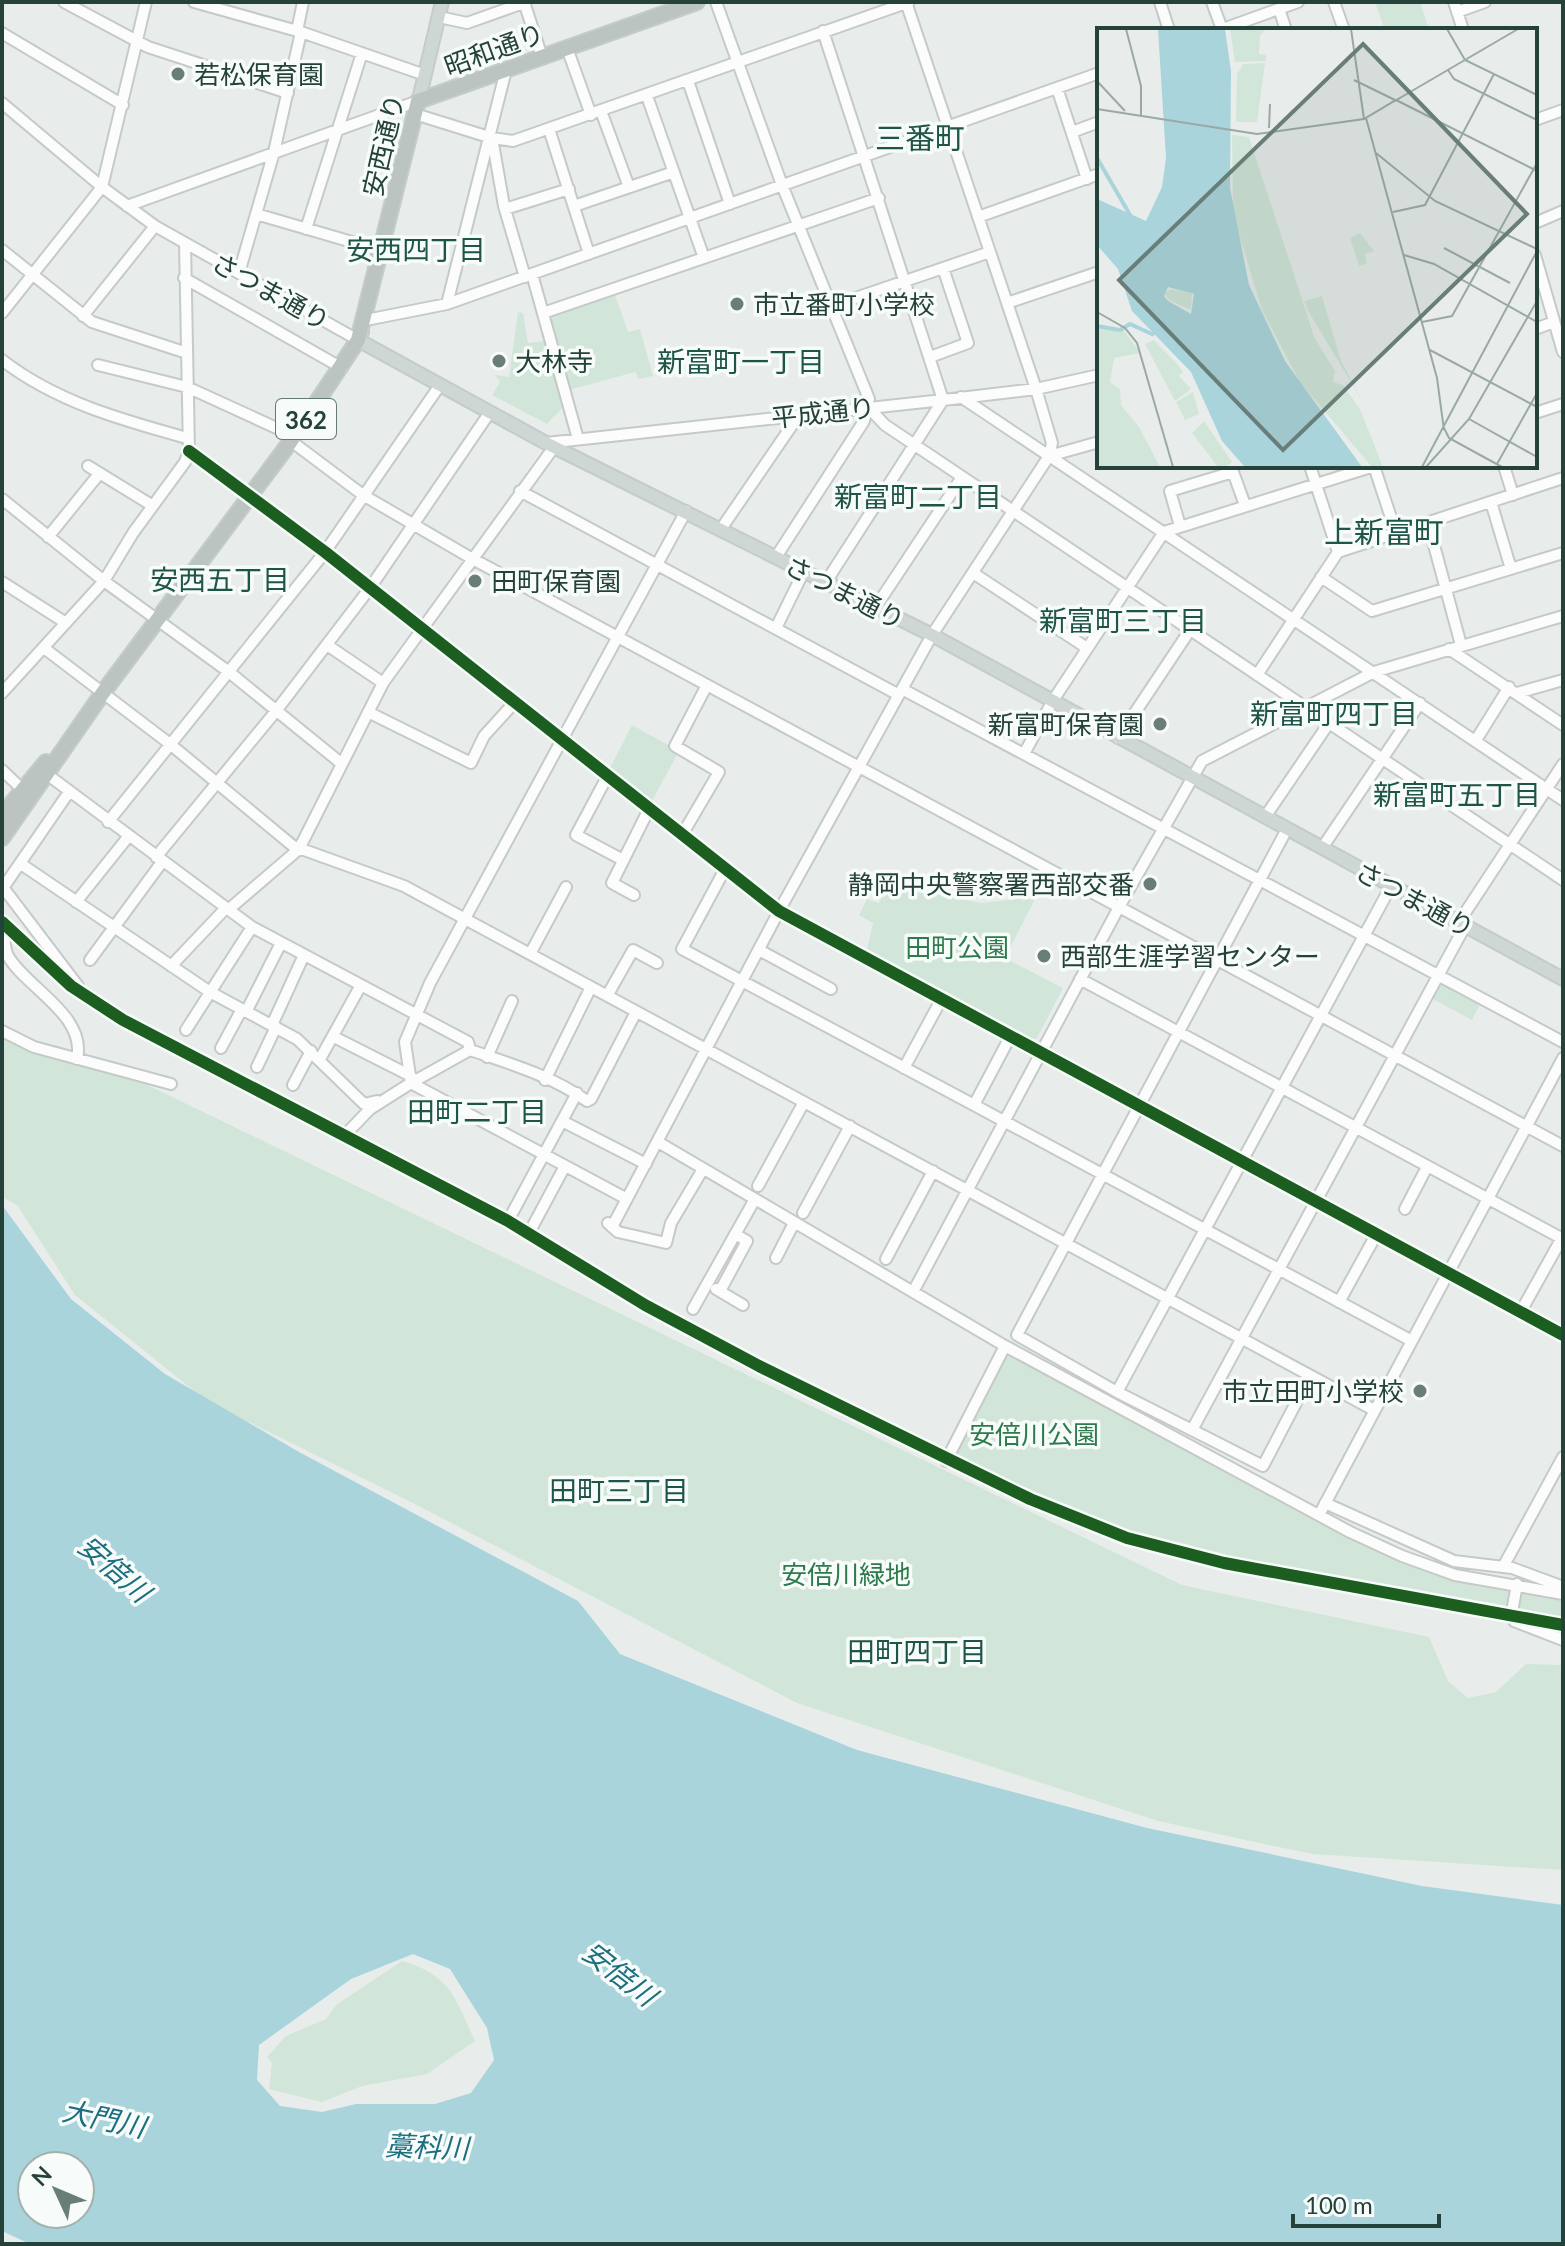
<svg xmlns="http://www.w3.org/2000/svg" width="1565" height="2246" font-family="Lato,'Noto Sans JP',sans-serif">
<rect width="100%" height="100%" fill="#e8edeb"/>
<path fill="#d1e6d8" d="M1375 2H1420L1429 30H1385Z
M614 292 628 332 640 329 653 376 639 379 635 372 569 390 548 320 552 313Z
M518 312 523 313 528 343 544 341 563 407 547 424 492 395 500 382 495 375 509 377Z
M632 725 679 751 651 803 609 770Z
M883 884 981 903 1036 897 1005 958 1063 988 1037 1038 1028 1041 866 954 873 923 859 915 867 899 879 903Z
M1442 982 1481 1003 1472 1020 1429 997 1436 983Z
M2 1036 73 1063 135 1079 1182 1585 1429 1637 1448 1681 1468 1698 1496 1692 1526 1664 1563 1665V1870L1313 1854 1264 1844 1158 1821 797 1703 407 1500 208 1402 75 1295 17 1205 2 1197Z
M1003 1356 1011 1357 1376 1547 1563 1599V1621L1236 1561 1159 1542 1019 1491 950 1459Z
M402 1961C451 1975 455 1998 475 2041L427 2074 362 2086 322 2102 269 2089 272 2063 267 2057 286 2036 326 2019 336 2005Z"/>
<path fill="#a9d4db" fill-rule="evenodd" d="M2 1205 71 1299 165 1374 299 1452 578 1601 620 1654 857 1750 1147 1828 1422 1886 1563 1905V2244H30L2 2231ZM413 1954 450 1969 487 2028 494 2060 471 2093 435 2104H356L322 2112 280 2106 257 2080 259 2045 351 1979ZM32 2166H80V2214H32Z"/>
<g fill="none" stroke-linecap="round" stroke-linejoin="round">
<g stroke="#c5cac8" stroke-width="14">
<path id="minor" d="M64 2 148 47 288 93
M194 2 301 32 425 75
M524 2 542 57
M716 2 782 185 869 399 864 421 776 557
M1160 2 1169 30
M1212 2 1222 29
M1334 2 1344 30
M1454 2 1463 30
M1279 9 1286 30
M1457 12 1485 2
M439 17 467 23 526 2
M1220 30 1298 2
M297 31 303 2
M823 31 943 400 826 582
M2 33 123 105
M567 48 591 115
M688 81 730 204
M1057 88 1087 179
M647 96 704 258
M2 103 102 187 155 226 358 340
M601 111 629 187
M415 114 492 138 513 141 909 2
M1535 120 1563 110
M549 129 589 254
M1072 132 1099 122
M492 138 504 206 525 277
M127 206 418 101
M574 206 674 172
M505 209 569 189
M256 214 383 251
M978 217 1099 174
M1535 223 1563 211
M306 229 362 53
M2 250 92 322 187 353
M1535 255 1563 352
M239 273 274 152 301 32
M532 274 578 439
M184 278 342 368
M1007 303 1099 272
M447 304 506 70
M832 306 990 252
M2 313 102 187 146 2
M543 313 879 198
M83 316 155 226
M366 320 447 304 1099 73
M1535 329 1554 322
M930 357 968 343 943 268
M2 360C56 402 122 420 187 438
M98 365 187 387 294 436
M961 397 1563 800
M868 407 885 425 1563 880
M1535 413 1563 404
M291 441 363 495 471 558 1563 1146
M546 443 943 400 1036 389 1099 375
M189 451 325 552 779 911 1563 1335
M1049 456 1099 442
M88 466 153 506
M1310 466 1338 552
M1374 466 1396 533
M1504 466 1513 495
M520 491 899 695
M2 499 104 581 229 672 342 764
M1491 502 1511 569
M1428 523 1461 645
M1180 526 1170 491 1233 472 1245 505
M721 529 799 415
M48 537 99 474
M973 573 1087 648
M1321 577 1372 611 1563 553
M2 582 66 623
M875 608 962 477
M776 628 804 571
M327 645 383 683
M44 648 170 744 293 846 404 886 1374 1410
M1449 649 1563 725
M1257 675 1338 552 1563 478
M902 689 1563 1042
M2 693 104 581 133 533 185 462 189 451 185 243
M1517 693 1563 680
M368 712 471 763 484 736 514 703
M1118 738 1190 630
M1476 740 1509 687
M1024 754 1052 702 1164 532 1374 466
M2 770 23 790
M48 775 252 927 468 1042 470 1050
M607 777 576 835 623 860
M1265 817 1329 723
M108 822 325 552 440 385
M1287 829 1017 1335 1117 1392 1263 1466 1310 1376
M682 835 719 772 675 746 707 685
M1322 848 1420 703
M156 857 276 711 370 588 490 412
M21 864 210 992 297 1039 364 1104 377 1101
M725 869 682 949 974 1105 1010 1037
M2 886 78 986
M3 888 69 792
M634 895 612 883 649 809
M76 902 128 837
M228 910 299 849 383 683 554 447
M2 922 71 986 123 1020 508 1221 645 1305 759 1366 1030 1499 1127 1538 1224 1563 1563 1625
M1459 922 1563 764
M4 924C5 934 3 947 8 956 26 988 87 1015 77 1059
M759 950 831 989
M530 954 566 887
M90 960 162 862
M171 966 225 909
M1080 979 1563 1239
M607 996 633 950 657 963
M246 1012 281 943
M272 1025 304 955
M186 1030 252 927
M2 1031 34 1047 171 1084
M334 1037 411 1076
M221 1048 242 1009
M487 1057 512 1001
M320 1059 361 985
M257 1067 276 1027
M904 1068 941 1000
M545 1080 591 987
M293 1085 311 1051
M974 1105 1412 1341
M562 1121 646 1164
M344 1136 370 1109 411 1083 405 1042 430 983 686 511
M658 1142 1005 1346 1350 1532 1402 1556 1455 1575 1563 1594
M758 1186 804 1102
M627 1199 411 1083 470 1050C511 1064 552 1076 587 1101L591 1099 636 1012
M1405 1209 1427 1167
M803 1213 850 1126
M508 1221 577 1093
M608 1223 618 1232 666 1243 671 1223 703 1169
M612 1227 779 911 932 635 1049 456 1052 443 1036 389 906 2
M529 1233 565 1166
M776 1258 794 1223
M886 1259 933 1171
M716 1289 743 1305
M720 1291 747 1241 735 1234
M913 1292 1119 907 1202 761 1374 672 1563 616
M1339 1302 1376 1235
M693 1309 755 1199
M1520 1313 1563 1236
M1117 1392 1391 886
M1192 1430 1465 926
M946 1461 1005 1346
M1325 1503 1454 1561 1512 1568 1558 1585
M1319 1515 1563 1058
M1503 1567 1563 1457
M1517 1584 1512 1612 1514 1621 1563 1640"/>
</g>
<g stroke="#c3ccc9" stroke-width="16">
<path id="major" d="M417 108 442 2
M362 332 358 340 546 443 932 635 1563 979"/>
</g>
<g stroke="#c3ccc9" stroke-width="18">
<path id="highway" d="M2 815 46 762
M2 838 102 694 291 441 358 340 418 101 697 2"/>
</g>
<use href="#minor" stroke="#fcfcfc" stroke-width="10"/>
<use href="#major" stroke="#cfd7d5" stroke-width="12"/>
<use href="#highway" stroke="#bcc4c2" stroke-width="14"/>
<g stroke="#f7fbf9" stroke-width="17">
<path id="cycleway" d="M189 451 325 552 779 911 1563 1335
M2 922 71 986 123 1020 508 1221 645 1305 759 1366 1030 1499 1127 1538 1224 1563 1563 1625"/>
</g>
<use href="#cycleway" stroke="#1b5e20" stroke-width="12"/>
</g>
<g fill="#697e78" stroke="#f7fbf9" stroke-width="3">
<circle cx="178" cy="74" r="8"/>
<circle cx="737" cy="304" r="8"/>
<circle cx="499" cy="361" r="8"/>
<circle cx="475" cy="581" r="8"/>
<circle cx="1160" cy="724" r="8"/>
<circle cx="1150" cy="884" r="8"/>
<circle cx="1044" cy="956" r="8"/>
<circle cx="1420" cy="1391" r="8"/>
</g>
<g text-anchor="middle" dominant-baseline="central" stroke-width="7" stroke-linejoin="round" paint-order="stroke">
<rect fill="#f7fbf9" stroke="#637a73" stroke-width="2" x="276" y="399" width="60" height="40" rx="6"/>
<g font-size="24" font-weight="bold" fill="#24423a">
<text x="306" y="419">362</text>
</g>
<g font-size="26" fill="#24423a" stroke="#f7fbf9">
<text transform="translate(494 49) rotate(-20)">昭和通り</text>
<text transform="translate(383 145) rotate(-77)">安西通り</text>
<text transform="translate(271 291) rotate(29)">さつま通り</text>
<text transform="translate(823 412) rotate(-6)">平成通り</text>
<text transform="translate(845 592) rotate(27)">さつま通り</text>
<text transform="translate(1415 899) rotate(28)">さつま通り</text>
</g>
<g font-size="26" fill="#24423a" stroke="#f7fbf9" text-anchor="start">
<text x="194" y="74">若松保育園</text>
<text x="753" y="304">市立番町小学校</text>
<text x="515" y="361">大林寺</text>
<text x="491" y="581">田町保育園</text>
<text x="1144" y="724" text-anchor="end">新富町保育園</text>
<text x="1134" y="884" text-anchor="end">静岡中央警察署西部交番</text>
<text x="1060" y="956">西部生涯学習センター</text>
<text x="1404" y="1391" text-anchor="end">市立田町小学校</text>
</g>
<g font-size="26" fill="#2d7a4b" stroke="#f7fbf9">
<text x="957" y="947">田町公園</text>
<text x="1034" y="1434">安倍川公園</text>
<text x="846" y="1574">安倍川緑地</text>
</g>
<g font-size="28" fill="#1f5548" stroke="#f7fbf9">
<text x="416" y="249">安西四丁目</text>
<text x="741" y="361">新富町一丁目</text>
<text x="918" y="496">新富町二丁目</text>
<text x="220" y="579">安西五丁目</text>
<text x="1123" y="620">新富町三丁目</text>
<text x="1334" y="713">新富町四丁目</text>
<text x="1457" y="794">新富町五丁目</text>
<text x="477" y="1111">田町二丁目</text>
<text x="619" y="1490">田町三丁目</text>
<text x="917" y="1651">田町四丁目</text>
</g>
<g font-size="28" font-style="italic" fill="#1c6f80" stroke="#f7fbf9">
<text transform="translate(115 1568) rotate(41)">安倍川</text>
<text transform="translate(620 1973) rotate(38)">安倍川</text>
<text transform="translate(104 2118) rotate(12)">大門川</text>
<text transform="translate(427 2146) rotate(2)">藁科川</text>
</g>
<g font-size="30" fill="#1f5548" stroke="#f7fbf9">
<text x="920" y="137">三番町</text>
<text x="1384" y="531">上新富町</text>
</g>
</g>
<g transform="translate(1097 28)">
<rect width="440" height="440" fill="#e8edeb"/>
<path d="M133 1H169L163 7 162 26 169 27V33L138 34ZM168 35 160 94H139L140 46 146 36ZM135 107 152 109 218 311 238 343 236 354 246 357 263 381 286 439H275L203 354 165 282 136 186ZM263 205 277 223 268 226 270 235 262 238 253 210ZM75 261 95 266 94 282 72 272 67 265ZM225 268 244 333 266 374 211 283 207 273ZM0 299 26 301 43 325 17 330 13 354 23 361 24 377 42 399 63 439H0ZM57 312 81 337 86 344 82 348 94 361 78 373 48 316ZM96 364 102 386 88 392 79 374ZM107 393 135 434 129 439H121L95 405Z" fill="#d1e6d8"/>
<path d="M61 1H128L134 43 133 160 152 257 188 333 265 439H148L125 413 94 344 35 283 21 241 0 217V171L49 193 65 159 69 130ZM71 259 97 266 94 286 71 273 67 268Z" fill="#a9d4db" fill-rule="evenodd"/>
<path fill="none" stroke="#a9d4db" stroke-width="4" d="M0 130 36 192M0 298 23 302 33 296 57 307"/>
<path fill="none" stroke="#9aa9a4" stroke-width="2" d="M29 1 44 58V88M254 1 267 91M350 1 368 32 440 67M351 42 357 51 440 92M257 52 298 72M0 53 28 83M296 74 421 1M0 81 160 106 267 91 299 72 440 143M269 90 340 350 347 402M172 100 173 76M279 125 338 173 440 221M296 184 328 177 397 46M347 220 413 255M307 227 337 236 440 294M0 284 28 300 40 315 76 439M325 294 355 288 440 135M333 322 440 379M372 391 440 429M347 400 352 410 405 439M400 436 440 365M325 439 440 223M329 439 372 391 440 273"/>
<path fill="#697e78" fill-opacity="0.15" stroke="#697e78" stroke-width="4" d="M266 16 430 186 186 422 22 252Z"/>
<rect width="440" height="440" fill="none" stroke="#24423a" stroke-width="4"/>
</g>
<rect width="1565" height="2246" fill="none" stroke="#24423a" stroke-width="8"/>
<g transform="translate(56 2190) rotate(314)"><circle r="38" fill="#f7fbf9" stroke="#a3b1ad" stroke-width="2"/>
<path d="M0-6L14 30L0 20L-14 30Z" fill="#697e78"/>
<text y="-12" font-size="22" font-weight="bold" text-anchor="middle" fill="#24423a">N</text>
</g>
<path d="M1293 2214v12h146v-12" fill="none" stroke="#24423a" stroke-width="4"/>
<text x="1305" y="2214" font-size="24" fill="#24423a" stroke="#f7fbf9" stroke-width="6" paint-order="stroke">100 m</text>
</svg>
